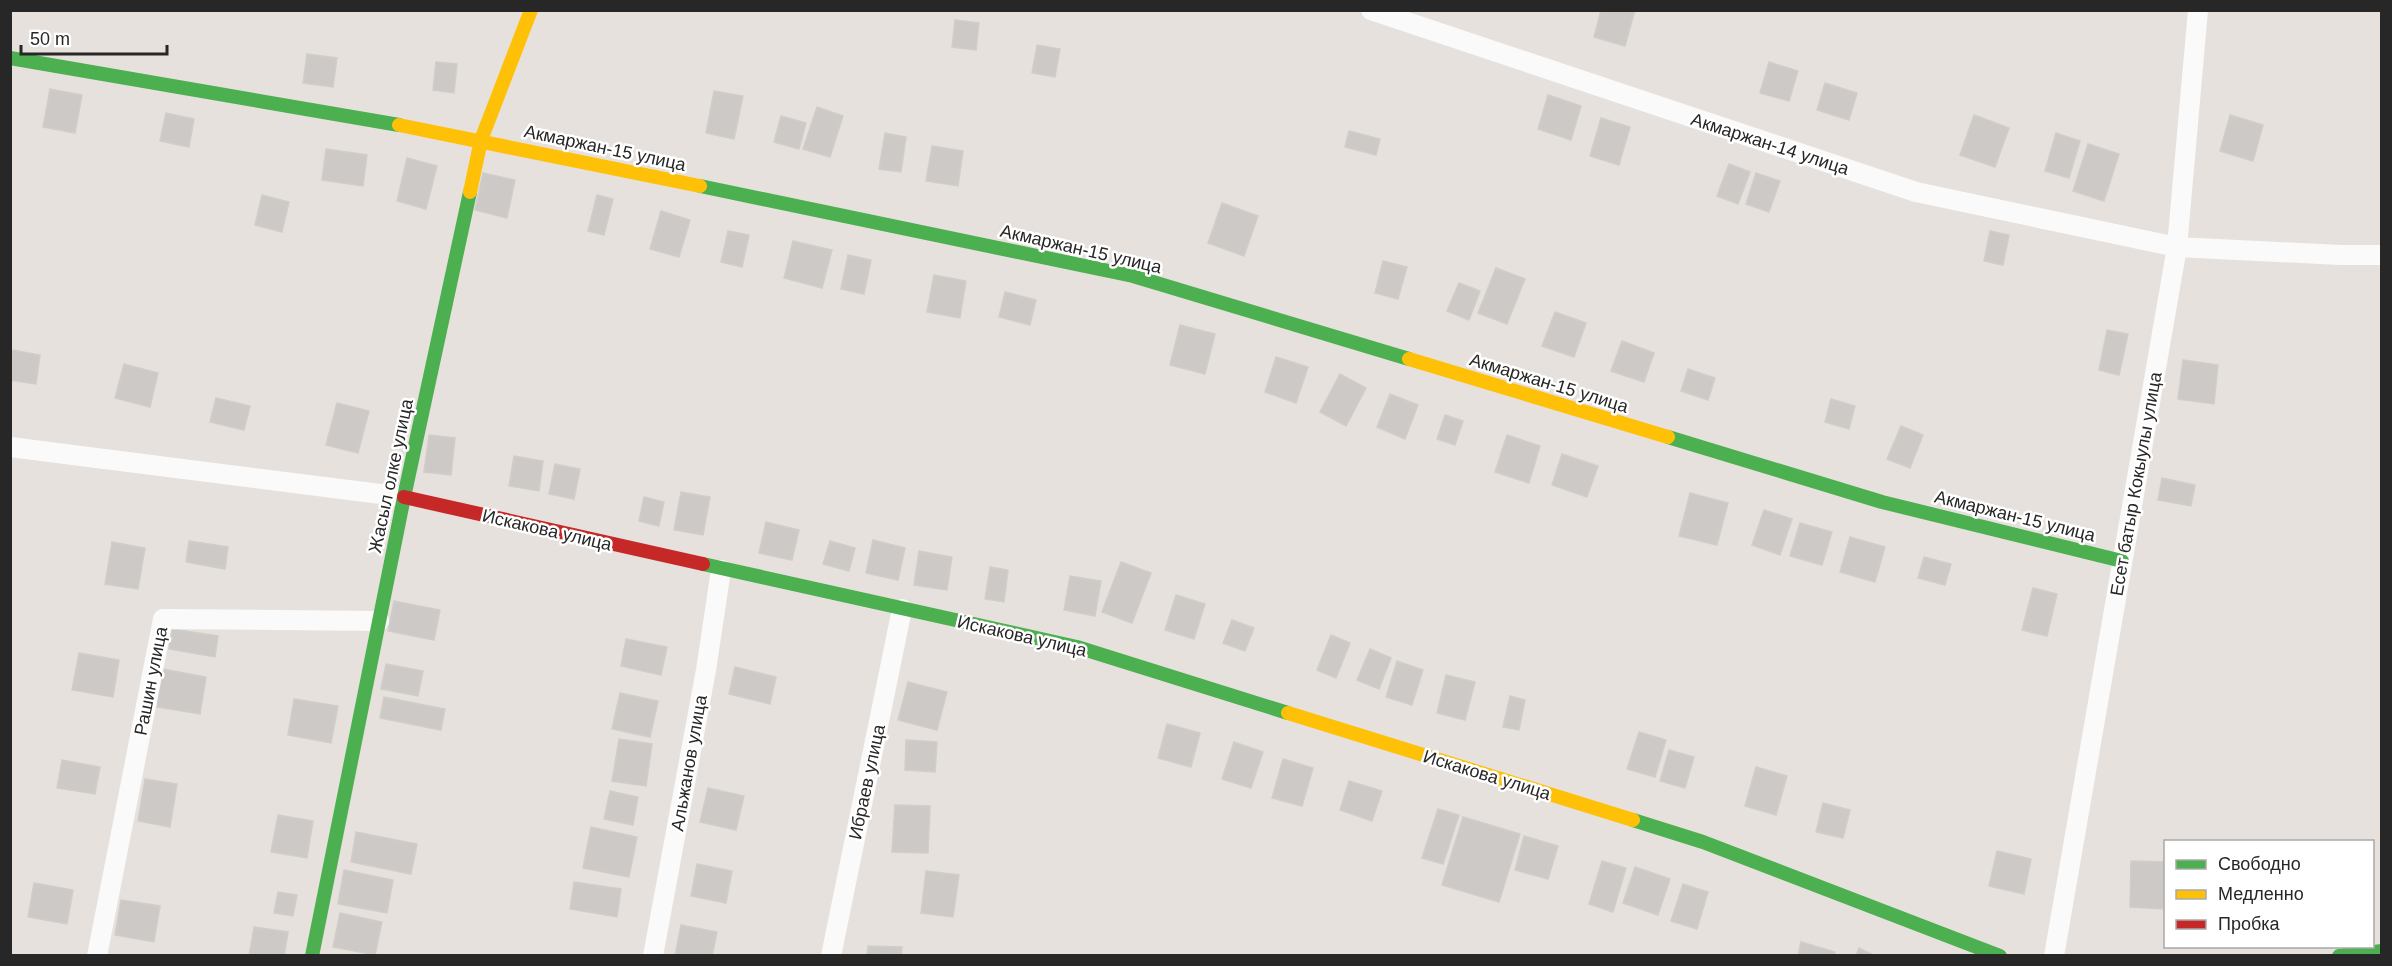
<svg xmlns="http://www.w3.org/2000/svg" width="2392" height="966" font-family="Helvetica,sans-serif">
<rect width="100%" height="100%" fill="#e6e1dc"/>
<path fill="#cdc9c6" stroke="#d1cdc9" stroke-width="1.5" d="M1601 10H1635L1625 46 1594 37Z
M955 20 979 23 976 50 952 47Z
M1037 45 1060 49 1055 77 1032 73Z
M307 54 337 58 333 87 303 83Z
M436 62 457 64 454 93 433 90Z
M1769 62 1798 71 1789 101 1760 93Z
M1825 83 1857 93 1849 120 1817 110Z
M50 89 82 95 75 133 43 127Z
M714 91 743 96 734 139 706 133Z
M1548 95 1581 106 1571 140 1538 129Z
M817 107 843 116 830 157 803 149Z
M166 113 194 119 189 147 160 141Z
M1974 115 2009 128 1995 167 1960 155Z
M2230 115 2263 125 2253 161 2220 151Z
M781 116 806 123 799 149 774 142Z
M1601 118 1630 127 1619 165 1590 156Z
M1349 131 1380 139 1376 155 1345 147Z
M885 133 906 137 901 172 879 169Z
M2056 133 2080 141 2069 178 2045 171Z
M2088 144 2119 154 2104 201 2073 191Z
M932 146 963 151 958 186 926 181Z
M326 149 367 155 363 186 322 180Z
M407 158 437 166 426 209 397 201Z
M1729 164 1750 172 1738 204 1717 196Z
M483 173 515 180 507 218 475 210Z
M1756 173 1780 181 1769 212 1746 204Z
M262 195 289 202 282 232 255 225Z
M597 195 613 199 604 235 588 231Z
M1222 203 1258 216 1244 256 1208 243Z
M661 211 690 220 679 257 650 249Z
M728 231 749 235 742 267 721 262Z
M1990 231 2009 235 2003 265 1984 261Z
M793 241 832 250 822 288 784 278Z
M848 255 871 260 864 294 841 289Z
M1383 261 1407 267 1398 299 1375 293Z
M1496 268 1525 279 1507 324 1478 313Z
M934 275 966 281 960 318 927 312Z
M1459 283 1480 291 1469 320 1447 311Z
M1005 292 1036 300 1030 325 999 317Z
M1555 312 1586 323 1574 357 1542 346Z
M1180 325 1215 334 1205 374 1170 365Z
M2107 330 2128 334 2119 375 2099 370Z
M1622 341 1654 353 1644 382 1611 371Z
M12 350 40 355 36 384 10 380Z
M1276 357 1308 367 1296 403 1265 392Z
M2183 360 2218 365 2214 404 2178 399Z
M124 364 158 373 150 407 115 398Z
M1688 369 1715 378 1708 400 1681 391Z
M1340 374 1366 388 1346 426 1320 412Z
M1390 394 1418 405 1405 439 1377 427Z
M216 398 250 406 244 430 210 422Z
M1831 399 1855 406 1849 429 1825 422Z
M337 403 369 411 358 453 326 445Z
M1445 415 1463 421 1455 445 1437 439Z
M1901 426 1923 435 1910 468 1887 459Z
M429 435 455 438 451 475 424 472Z
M1507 435 1540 446 1529 483 1495 472Z
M1562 454 1598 466 1587 497 1552 485Z
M514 456 543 461 539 491 509 486Z
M555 464 580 469 574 499 549 494Z
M2162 478 2195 485 2191 506 2158 500Z
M681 492 710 497 703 535 674 530Z
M1690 493 1728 503 1717 545 1679 536Z
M644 497 664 502 659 526 639 521Z
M1764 510 1792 519 1780 555 1752 545Z
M766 522 799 530 792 560 759 553Z
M1800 523 1832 532 1822 565 1790 556Z
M1850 537 1885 547 1875 582 1840 572Z
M873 540 905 548 898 580 866 573Z
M189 541 228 547 225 569 186 562Z
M830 541 855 548 849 571 823 564Z
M112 542 145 548 138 589 105 584Z
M919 551 952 557 947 590 914 585Z
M1924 557 1951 564 1945 585 1918 578Z
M1121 562 1151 573 1132 623 1102 612Z
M990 567 1008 570 1004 602 985 599Z
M1070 576 1101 581 1095 616 1064 610Z
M2033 588 2057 594 2047 636 2022 630Z
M1176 595 1205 604 1194 639 1165 630Z
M394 601 440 610 434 640 388 631Z
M1232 620 1254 628 1245 651 1223 643Z
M172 629 218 636 215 657 169 649Z
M1331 635 1350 643 1336 678 1317 670Z
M626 639 667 647 661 675 621 666Z
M1370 649 1391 658 1379 689 1357 680Z
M79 653 119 660 113 697 72 690Z
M1397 661 1423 670 1412 705 1386 697Z
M386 664 423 671 418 696 381 689Z
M735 667 776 677 770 704 729 694Z
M163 669 206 677 200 714 157 707Z
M1446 675 1475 682 1465 720 1437 713Z
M908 682 947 692 937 730 898 720Z
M620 693 658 701 650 737 612 729Z
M1510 696 1525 700 1519 730 1503 727Z
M384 697 445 709 441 730 380 718Z
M294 699 338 706 331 743 288 735Z
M1167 724 1200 733 1191 767 1158 758Z
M1639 732 1666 740 1655 777 1627 769Z
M619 739 652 744 646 786 612 781Z
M906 740 937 742 935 772 905 770Z
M1234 742 1263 752 1251 788 1222 779Z
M1669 750 1694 757 1685 788 1660 781Z
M1283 759 1313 768 1302 806 1272 798Z
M62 760 100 767 95 794 57 788Z
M1756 767 1787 776 1776 815 1745 806Z
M145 779 177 784 170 827 138 821Z
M1349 781 1382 791 1372 821 1340 810Z
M708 788 744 796 736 830 700 822Z
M610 791 638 797 633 825 604 819Z
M1823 803 1850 810 1843 838 1816 832Z
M895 805 930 806 928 853 892 852Z
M1438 809 1459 815 1443 864 1422 858Z
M278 815 313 821 307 858 271 852Z
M1463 817 1520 834 1499 902 1442 885Z
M591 827 637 837 629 877 583 868Z
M356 832 417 844 411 874 351 862Z
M1524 836 1558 846 1548 879 1515 870Z
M1997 851 2031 859 2024 894 1989 886Z
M1602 861 1626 868 1613 912 1589 904Z
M2131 861 2165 862 2163 909 2130 907Z
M697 864 732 871 726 903 691 896Z
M1635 867 1670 879 1658 915 1623 903Z
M344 870 393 880 387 913 338 904Z
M926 871 959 875 953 917 921 913Z
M574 882 621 889 617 917 570 909Z
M34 883 73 890 67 924 28 917Z
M1683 884 1708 892 1697 929 1671 921Z
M278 892 297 895 293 916 274 913Z
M121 900 160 906 154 942 115 935Z
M340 913 382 922 375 955 333 947Z
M681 925 717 932 712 956H675Z
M254 927 288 932 284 956H249Z
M1801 942 1835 952 1834 956H1798Z
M868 946 902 947 901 956H867Z
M1859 948 1875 956H1856Z"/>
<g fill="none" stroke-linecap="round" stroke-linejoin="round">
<path stroke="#fbfafa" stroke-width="20" d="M1371 10 1916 192 2177 247 2341 255H2382
M10 447 404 497
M97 956 163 619 379 621
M653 956 706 670 721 570
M831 956 902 609
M2054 956 2177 247 2198 10"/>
<path stroke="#4caf50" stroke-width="14" d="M10 58 399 125
M700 186 1133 276 1409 359
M1668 437 1882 502 2122 561
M703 564 1077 647 1288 713
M1633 820 1703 842 2000 956
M312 956 404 497 470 192
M2339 956 2382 951"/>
<path stroke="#ffc107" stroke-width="14" d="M399 125 700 186
M470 192 481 140 531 10
M1409 359 1668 437
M1288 713 1633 820"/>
<path stroke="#c62828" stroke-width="14" d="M404 497 703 564"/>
</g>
<g text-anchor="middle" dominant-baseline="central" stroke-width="5" stroke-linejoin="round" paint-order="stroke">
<g font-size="18" fill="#272727" stroke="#fff">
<text transform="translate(1770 144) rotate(18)">Акмаржан-14 улица</text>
<text transform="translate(605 148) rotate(12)">Акмаржан-15 улица</text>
<text transform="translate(1081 249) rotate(13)">Акмаржан-15 улица</text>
<text transform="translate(1549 383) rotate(17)">Акмаржан-15 улица</text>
<text transform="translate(391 476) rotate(-78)">Жасыл олке улица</text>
<text transform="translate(2136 484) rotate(-80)">Есет батыр Кокыулы улица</text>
<text transform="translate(2015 516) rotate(14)">Акмаржан-15 улица</text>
<text transform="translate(547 530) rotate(13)">Искакова улица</text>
<text transform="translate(1022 636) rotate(13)">Искакова улица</text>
<text transform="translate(151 681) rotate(-79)">Рашин улица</text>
<text transform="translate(689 763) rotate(-80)">Альжанов улица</text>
<text transform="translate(1487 775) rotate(17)">Искакова улица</text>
<text transform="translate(867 782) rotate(-78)">Ибраев улица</text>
</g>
</g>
<rect width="2392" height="966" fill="none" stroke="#272727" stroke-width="24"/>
<rect x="2164" y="840" width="210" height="108" fill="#ffffff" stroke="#a9a9a9" stroke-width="1.5"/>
<rect x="2176" y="860" width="30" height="9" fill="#4caf50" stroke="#a9a9a9" stroke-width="1.5"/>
<text x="2218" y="870" font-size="18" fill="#272727">Свободно</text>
<rect x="2176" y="890" width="30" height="9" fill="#ffc107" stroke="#a9a9a9" stroke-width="1.5"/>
<text x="2218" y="900" font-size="18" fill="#272727">Медленно</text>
<rect x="2176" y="920" width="30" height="9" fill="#c62828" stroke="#a9a9a9" stroke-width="1.5"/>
<text x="2218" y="930" font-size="18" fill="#272727">Пробка</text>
<path d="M21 45v9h146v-9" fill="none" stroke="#272727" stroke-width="3"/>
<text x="30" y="45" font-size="18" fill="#272727" stroke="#ffffff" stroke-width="4.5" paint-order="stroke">50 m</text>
</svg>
